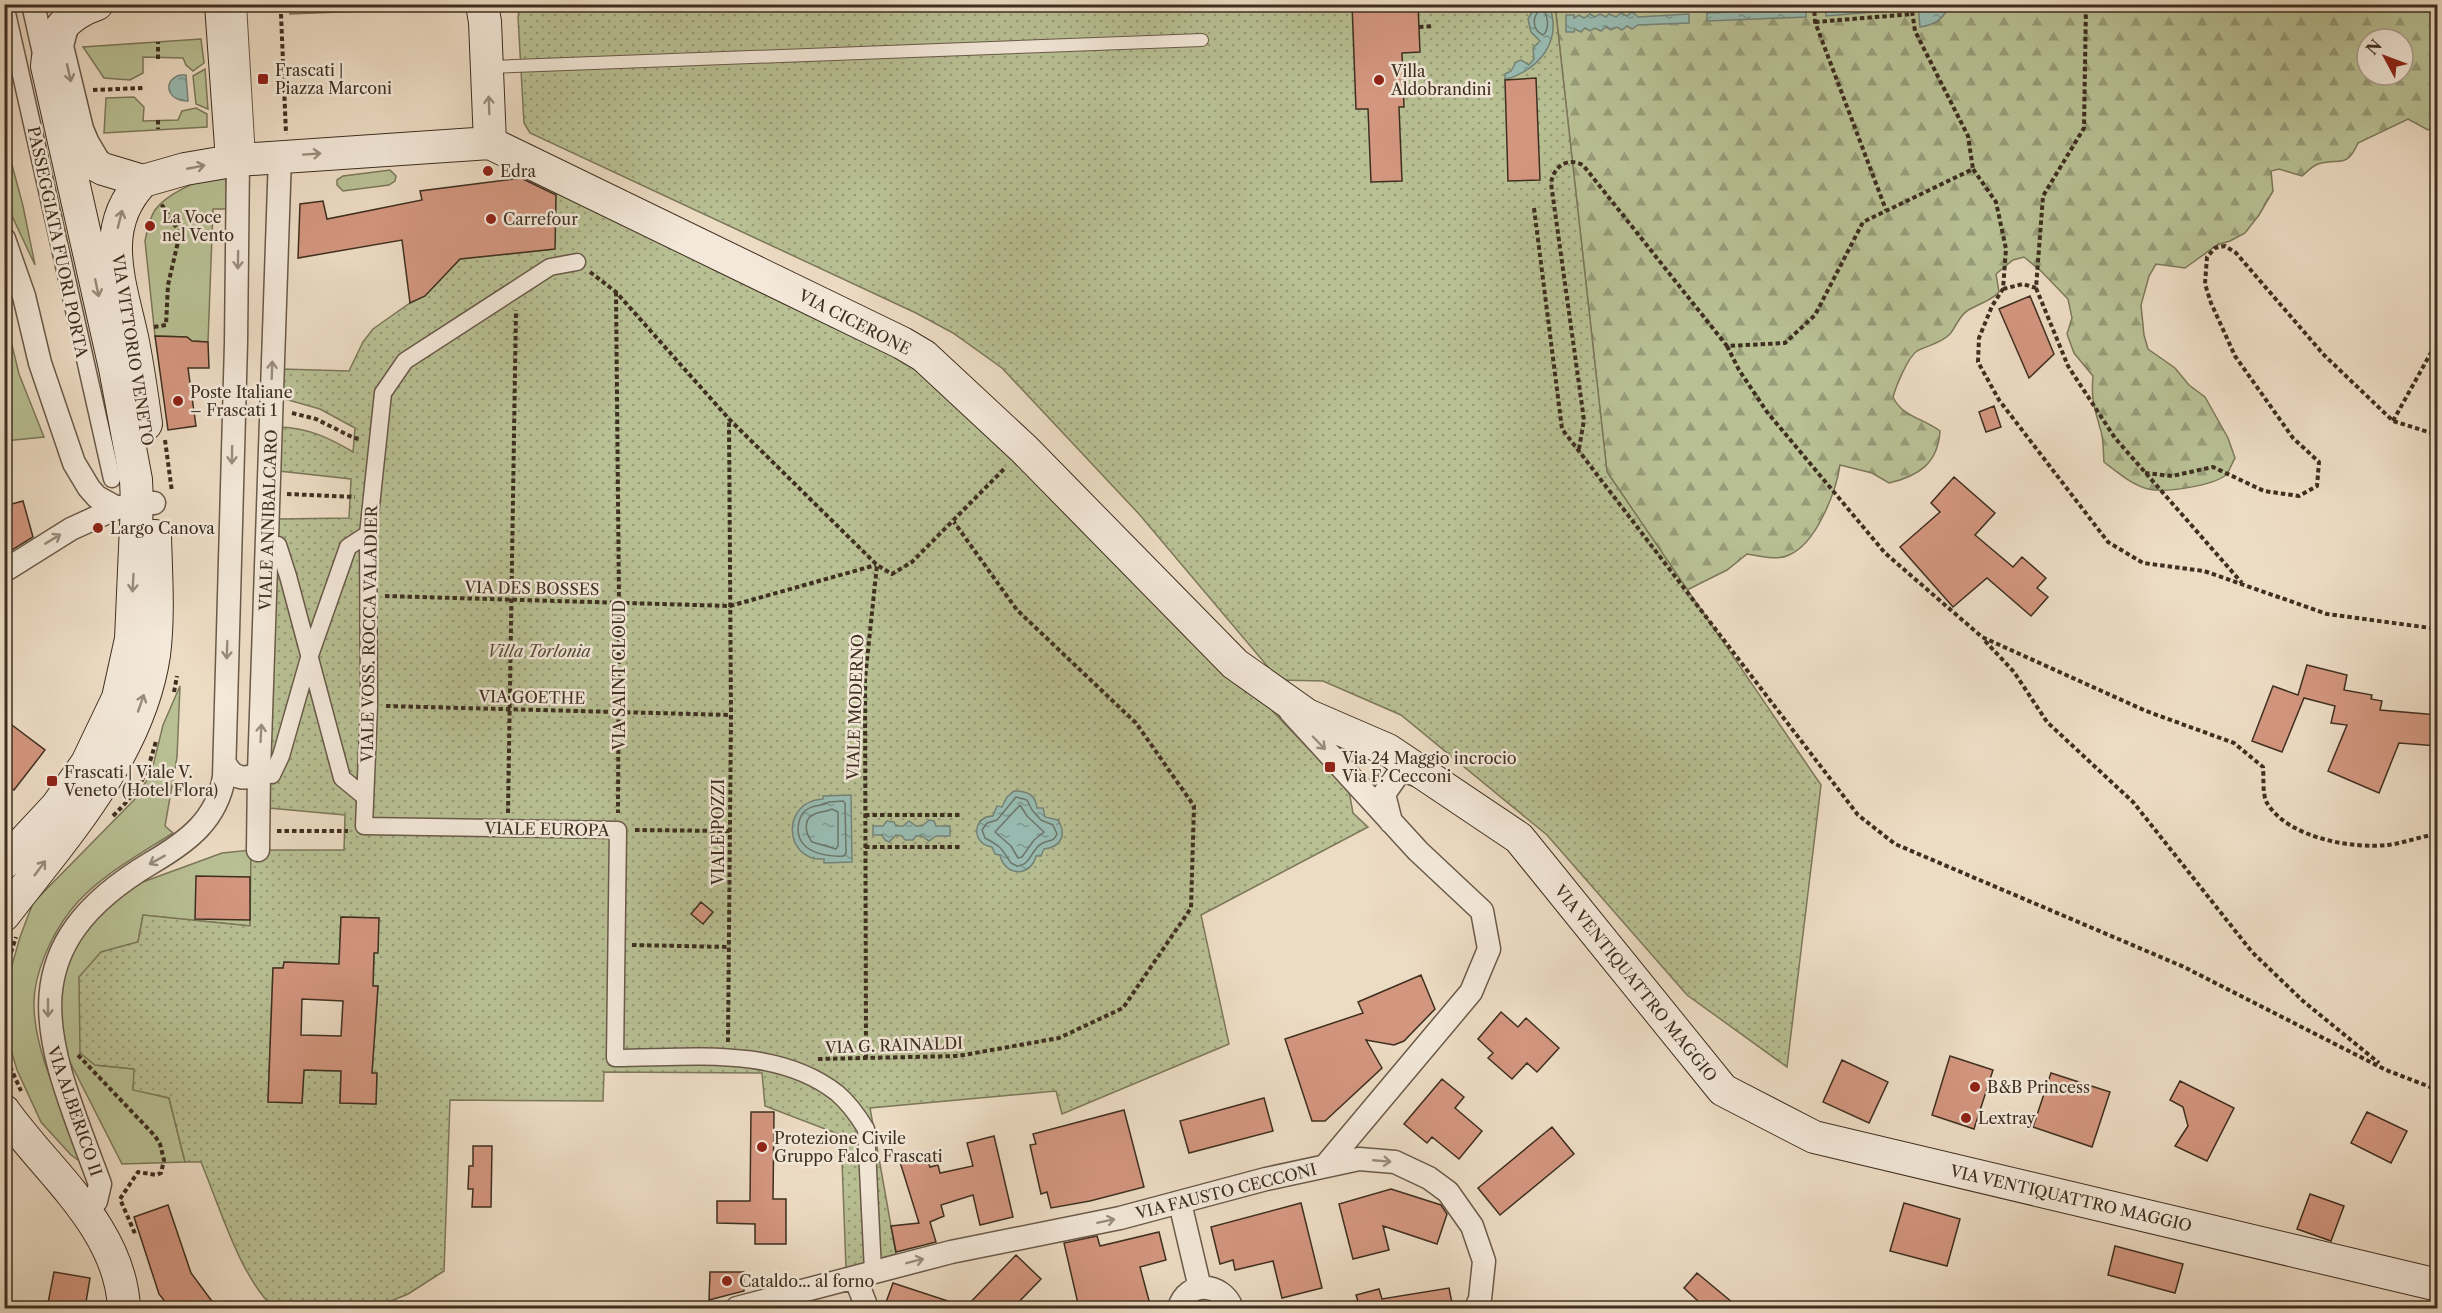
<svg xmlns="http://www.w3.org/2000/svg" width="2442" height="1313" font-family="'Libre Caslon Text',serif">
<defs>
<pattern id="forest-firs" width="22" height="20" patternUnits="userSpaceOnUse" patternTransform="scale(1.5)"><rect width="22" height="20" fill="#b8c094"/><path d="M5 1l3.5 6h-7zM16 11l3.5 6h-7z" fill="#979c78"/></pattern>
<pattern id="park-dots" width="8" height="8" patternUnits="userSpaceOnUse" patternTransform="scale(1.5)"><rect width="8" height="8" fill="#b8c094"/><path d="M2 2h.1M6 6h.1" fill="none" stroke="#979c78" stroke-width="1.8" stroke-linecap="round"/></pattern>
<pattern id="water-ripples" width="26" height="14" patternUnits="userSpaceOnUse" patternTransform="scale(1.5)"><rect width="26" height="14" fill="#99bcb3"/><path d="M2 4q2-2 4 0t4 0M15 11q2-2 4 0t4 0" fill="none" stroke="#7e9991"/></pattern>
</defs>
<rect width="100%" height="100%" fill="#eddcc4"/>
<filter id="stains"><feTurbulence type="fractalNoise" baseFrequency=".00333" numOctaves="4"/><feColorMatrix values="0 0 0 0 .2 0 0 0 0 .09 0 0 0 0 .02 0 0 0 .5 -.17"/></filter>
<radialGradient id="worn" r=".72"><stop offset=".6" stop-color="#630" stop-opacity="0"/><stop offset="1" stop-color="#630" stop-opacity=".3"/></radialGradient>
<path fill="#b8c094" stroke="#7c785a" stroke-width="1.5" d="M464 5V7L290 14V5Z
M201 39 204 63 193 71 186 65 183 58 143 57V73L130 80 104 78 83 47Z
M205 69 208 109 196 104 193 76Z
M134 97 144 107 143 121 178 120 182 111 196 108 207 114V127L104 133 106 98Z
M4 135 23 206 35 265 5 201Z
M225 170 228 209H213L208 342 192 341 187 337 155 336 145 241C147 231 149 219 155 210 167 192 206 178 225 170Z
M390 170 396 176 395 181 389 185 343 191 337 185V180L343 176Z
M5 290 9 333 19 374 44 437 5 441Z
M180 686 177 757 165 826 173 833C139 855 97 877 71 910 52 934 33 974 34 1006 35 1060 70 1124 95 1172L71 1155 41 1122 17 1070 5 1030V990L20 937 33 903 134 800 151 774 163 725Z
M251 850 250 926 143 915 138 942 101 952 95 1065 135 1069 133 1089 169 1098 185 1162 122 1164 68 1058 61 1026 60 991 65 965 78 938 100 914 132 886 222 853Z"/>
<path fill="url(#forest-firs)" stroke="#7c785a" stroke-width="1.5" fill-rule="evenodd" d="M1555 5H2437V126L2428 130 2408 119 2358 143C2346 170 2340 157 2318 164 2312 166 2307 172 2302 176L2279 169 2271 171 2273 191 2259 215 2245 233 2230 241 2217 245 2185 268 2156 264 2149 276 2141 305 2144 335 2148 349 2175 368 2189 385 2205 397 2228 438 2235 458C2232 463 2229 472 2226 475 2212 486 2165 493 2148 489 2132 485 2117 472 2104 462 2103 451 2104 438 2100 428 2094 406 2091 400 2093 376L2074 353 2067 334 2072 318 2068 299 2042 272 2024 257 2013 260 1996 274 1999 292C1990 302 1977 304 1967 311 1959 316 1956 327 1950 334 1940 344 1928 345 1917 351 1908 357 1896 386 1893 397 1902 417 1923 418 1940 431 1938 463 1919 476 1889 483L1872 473 1840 465C1836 492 1816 544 1789 555 1777 561 1760 556 1747 554L1727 570 1687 590 1607 472ZM2367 39H2403V75H2367Z"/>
<path fill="url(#park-dots)" stroke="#7c785a" stroke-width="1.5" fill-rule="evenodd" d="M520 4 1555 5 1607 472 1821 785 1787 1067 1687 995 1547 835 1401 715 1323 681 1279 680 1139 514 1002 368 953 333 916 313 530 133 524 123 518 17Z
M556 189 916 359 1262 700 1349 791 1353 813 1368 827 1201 915 1229 1044 1062 1114 1056 1091 870 1108 896 1254 846 1268 841 1135 765 1106 762 1073 604 1072 603 1101 450 1100 444 1271 408 1294 374 1308H274C240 1277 219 1205 201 1162H185L169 1098 133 1090 134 1069 95 1065 80 1053 79 977 101 952 138 942 143 915 250 926 251 850H344L345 815 269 808 278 519 349 518 351 479 279 471 280 427C308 428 330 438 353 452L355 428 320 409 281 398 283 369 349 371 363 342 373 329 410 303 425 296 460 259 554 249ZM1002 807 1045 817 1041 852 1036 856 993 847 980 821 986 817 994 816ZM341 917 379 918 374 953 373 986H378L372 1073 377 1074 376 1104 340 1103 341 1071 304 1070 302 1103 268 1102 273 968H283L284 962 332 964 339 969Z"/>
<path fill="url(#water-ripples)" stroke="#758478" stroke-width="1.5" d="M1537 4 1549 5C1563 42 1539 69 1505 80V74L1511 71 1516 62 1521 60 1529 65 1534 59 1533 48 1540 41 1531 32 1528 19Z
M1858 5H1899V10L1826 16 1825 7Z
M1918 5V4L1948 5C1945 19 1935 25 1920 27Z
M1806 9V17L1707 21V13Z
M1632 12 1638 17 1689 14V23L1638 25 1632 29 1627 26 1622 30 1617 27 1611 30 1606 27 1601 31 1595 28 1590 31 1585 28 1581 32 1575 29 1574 32H1566V15H1574V18L1579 15 1584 18 1590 14 1595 17 1600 14 1606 17 1609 14 1616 17 1621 13 1627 16Z
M180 75H186L188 101C168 102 161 81 180 75Z
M1014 791C1026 791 1036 794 1037 808H1043L1045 817 1058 820C1067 835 1061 847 1044 849L1041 856H1036C1031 877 1005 877 1000 855L995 854 992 847C971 844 972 817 993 816L997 806 1002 807 1007 797Z
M851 795 852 862 824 863V859C784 862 780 801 823 799V796Z
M929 820 934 821 936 826H950V836H936L929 841 922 836H916L913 840H905L902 836 896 835 889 842 885 840 882 835H873V826H883L887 821 894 822 896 826H903L909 821 916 826H922Z"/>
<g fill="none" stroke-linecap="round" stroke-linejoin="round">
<path stroke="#6c766a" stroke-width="1.5" d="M1832 4 1835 9 1890 4
M1542 8C1548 14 1550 30 1543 35 1531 29 1532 15 1542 8Z
M1016 797 1027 800 1032 810 1041 820 1053 825 1057 834C1053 843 1049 839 1041 844 1031 850 1031 865 1017 866L1011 863C1001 848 1002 847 985 838L982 830 987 823 997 820Z
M829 802 843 801 845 803 846 853 844 856C827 857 800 853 798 831 798 825 799 818 803 813 810 804 821 807 829 802Z
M1020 805 1027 816 1044 832 1034 840 1022 857 1018 858 1011 846 995 832Z
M832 809 838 812V846L836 849 812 842C805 833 802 817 817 813 823 811 827 812 832 809Z"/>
</g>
<path fill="#d3967f" stroke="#3f2f20" stroke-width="1.5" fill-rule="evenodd" d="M1352 4H1418L1420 52 1402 53 1404 107H1399L1402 181 1371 182 1368 109H1356Z
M1536 78 1540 180 1508 181 1505 80Z
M521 178 556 195 555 249 460 259 425 296 410 303 402 240 298 258 300 204 323 201 327 219 422 200 420 191Z
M2030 296 2054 354 2029 378 1999 309Z
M155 336 187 337 192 341 208 342 209 368H188L196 426 168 430Z
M1994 406 2001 427 1986 432 1979 412Z
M1954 477 1995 513 1975 535 2013 567 2022 557 2046 578 2037 588 2048 597 2031 616 1987 578 1953 607 1900 547 1940 512 1931 503Z
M23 501 33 537 4 555V506Z
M2307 665 2347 675 2344 690 2372 695 2371 699 2382 701 2380 710 2438 715V746L2399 743 2379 793 2328 771 2347 725 2331 723 2335 706 2304 698 2282 752 2252 741 2273 686 2298 695Z
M4 719 45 750 14 790 4 783Z
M196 876 250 877V920L195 919Z
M701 902 713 912 703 924 691 914Z
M341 917 379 918 378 953H374L373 986H378L372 1073H377L376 1104 340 1103 341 1071 304 1070 302 1103 268 1102 273 968H283L284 962 339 964ZM302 999 343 1001 341 1036 301 1035Z
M1421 975 1435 1009 1404 1041 1394 1045 1366 1040 1382 1068 1325 1121H1312L1285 1039 1363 1013 1358 1002Z
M1501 1012 1518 1027 1526 1018 1559 1048 1537 1072 1527 1063 1512 1079 1488 1058 1493 1053 1478 1039Z
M1950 1056 1993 1070 1974 1129 1932 1115Z
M1842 1060 1888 1082 1869 1123 1823 1102Z
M2051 1073 2110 1092 2092 1147 2033 1127Z
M1442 1079 1464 1097 1455 1108 1482 1131 1459 1159 1432 1137 1427 1143 1404 1124Z
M2180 1081 2234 1108 2207 1161 2175 1146 2188 1126 2183 1107 2170 1100Z
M1264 1098 1273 1131 1189 1153 1180 1121Z
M1124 1110 1144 1187 1090 1201 1051 1208 1047 1192 1041 1194 1030 1145 1036 1144 1033 1134Z
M751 1112H774L773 1199H786V1244H755V1224L717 1223V1201H750Z
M2367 1112 2407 1131 2391 1163 2351 1143Z
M1552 1127 1574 1154 1500 1215 1478 1188Z
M994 1136 1013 1217 980 1225 973 1195 941 1205 944 1216 930 1222 936 1242 896 1252 891 1226 919 1223 900 1162 926 1154 930 1167 938 1165 940 1173 973 1166 967 1143Z
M473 1146H492L491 1207H472L473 1189H468L469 1166H473Z
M1391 1189 1441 1205 1447 1214 1437 1244 1383 1226 1389 1250 1353 1259 1339 1204Z
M2310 1194 2344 1206 2331 1241 2297 1229Z
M1301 1203 1322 1288 1282 1298 1273 1261 1235 1270 1233 1260 1220 1264 1211 1227Z
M1904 1203 1960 1219 1947 1266 1890 1251Z
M168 1205 191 1273 217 1308H170L159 1294 134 1217Z
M1159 1232 1166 1260 1140 1267 1151 1308H1079L1064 1243 1097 1236 1100 1246Z
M2115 1246 2183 1264 2175 1293 2108 1275Z
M1016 1255 1041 1279 1013 1308H965Z
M54 1272 90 1278 85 1308H47Z
M710 1272H744V1291L709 1300Z
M1697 1273 1739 1308H1692L1698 1301 1684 1288Z
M893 1283 960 1305 959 1308H884Z
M1449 1288 1453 1308H1360L1356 1295 1379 1289 1382 1299Z"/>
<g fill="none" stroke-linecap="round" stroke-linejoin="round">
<g stroke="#6a5a49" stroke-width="14">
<path id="service" d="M240 4 249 158
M488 67 1202 40"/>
</g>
<g stroke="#6a5a49" stroke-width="19">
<path id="pedestrian" d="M5 4 112 479
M577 262 550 267 405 361 383 393 368 534 369 706 364 826 618 830 615 1058C688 1058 776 1045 837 1093 849 1103 858 1116 866 1129L873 1271
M278 545 288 576 342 778 365 797
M272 775 281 756 309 658 348 547 368 534"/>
</g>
<g stroke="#6a5a49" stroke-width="25">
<path id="minor" d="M33 4 46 62
M67 27 62 46 82 129 88 143 103 168
M4 239 24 296 40 363 74 463 89 488 97 497 117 508 137 503H154
M4 571 71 529 117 508
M1290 711 1418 851 1482 911 1489 949 1471 992 1325 1166
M226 765C233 779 247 781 259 772L280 156
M1391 822 1384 794 1401 770 1423 777
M258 850 259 772
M1180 1203 1200 1288
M87 1212 96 1201 100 1184C50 1048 0 953 151 863 187 842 217 820 224 777L236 343 238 160
M855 1277 867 1308
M737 1308 951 1252 1120 1218 1266 1179 1359 1159 1395 1162 1429 1178 1448 1192 1472 1226 1484 1261 1480 1299 1476 1308
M1179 1308C1187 1280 1222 1282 1232 1308"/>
</g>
<g stroke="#3f2f20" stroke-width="34">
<path id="secondary" d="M221 4 232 161
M482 4 485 22 490 143
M67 149 103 169 143 181 185 169 238 160 490 143 902 343 924 356 1024 449 1235 664 1307 715 1388 750 1519 838 1723 1090 1814 1137 2438 1285
M143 181C98 227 120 282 132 337 138 366 142 395 146 424
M4 863 57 806 87 763 118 698 131 639 137 503 136 480 115 368 47 66C49 35 67 14 97 4
M4 915C64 837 139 755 154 655 159 616 156 575 155 536
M4 1111C48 1173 120 1227 124 1308"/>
</g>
<path stroke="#3f2f20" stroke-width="4" stroke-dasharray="4.5 3" stroke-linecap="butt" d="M1814 4 1815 22 1886 210
M1911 4 1915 31 1968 136 1973 169
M281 14 286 134
M1815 22 1913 14
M1419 27 1434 26
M158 59V42
M93 90 143 88
M158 120V129
M1534 208 1562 429 1858 815 1895 844 2184 967 2386 1070 2438 1090
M590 272 616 292 729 419 877 565 892 574 912 562 1006 467
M2036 288 2068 366 2115 438 2242 583
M2003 289 2023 284 2036 288 2043 196 2084 128 2086 4
M616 292 619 602 618 813
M154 327 166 325 168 285 180 233 160 202
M1727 346 1739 370 1767 412 1885 553 1982 637 2146 711 2234 743 2263 767C2264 777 2262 794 2267 803 2288 838 2352 849 2388 845 2405 843 2421 836 2438 834
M292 413 316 419 354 438 360 439
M2393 421 2438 340
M165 440 172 492
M1579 449 1584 420 1551 183C1554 166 1567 157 1583 165L1727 346 1785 343 1815 315 1863 222 1973 169 1996 202 2006 249 2003 289 1992 306 1979 338 1978 362 1999 400 2108 542 2143 563 2204 571 2327 614 2438 629
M2145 473 2172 476 2213 467 2264 491 2299 496 2317 486 2319 462 2293 438 2235 356 2211 303 2205 284 2207 257 2215 248 2225 246 2236 253 2324 355 2393 421 2438 435
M287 494 355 497
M385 596 730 606 876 565
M1985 641 2014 672 2047 722 2133 802 2252 952 2303 1001 2379 1063
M174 692 177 676
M386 706 731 715
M508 813 516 310
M865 815H961
M113 816C140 789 146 778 156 741
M635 830 730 831
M277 831H348
M865 847H961
M632 945 729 947
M4 974 16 937
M728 1042 731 715 729 419
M4 1053 21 1091
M78 1055 155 1136 160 1144 164 1160 161 1173 156 1175 138 1172 120 1199 136 1236
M866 1058 865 679 877 565
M818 1059 958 1056 1059 1038 1123 1008 1191 908 1194 806 1136 723 1017 610 954 522"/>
<use href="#service" stroke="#f3e8d9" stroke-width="12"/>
<use href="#pedestrian" stroke="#f3e8d9" stroke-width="16"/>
<use href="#minor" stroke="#f3e8d9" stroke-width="22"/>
<use href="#secondary" stroke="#f3e8d9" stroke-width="32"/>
</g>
<defs><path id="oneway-shaft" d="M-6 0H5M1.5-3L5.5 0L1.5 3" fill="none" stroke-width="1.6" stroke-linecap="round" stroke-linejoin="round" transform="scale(1.5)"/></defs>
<g stroke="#998c7c">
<use href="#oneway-shaft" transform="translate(69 73) rotate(77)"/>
<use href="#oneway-shaft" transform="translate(489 105) rotate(-92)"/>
<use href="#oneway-shaft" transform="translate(312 154) rotate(-4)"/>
<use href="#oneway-shaft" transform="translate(196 167) rotate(-11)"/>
<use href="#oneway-shaft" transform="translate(120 219) rotate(-76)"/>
<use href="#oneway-shaft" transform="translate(238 260) rotate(91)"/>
<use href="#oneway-shaft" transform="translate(97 288) rotate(78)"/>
<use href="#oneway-shaft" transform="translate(272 370) rotate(-88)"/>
<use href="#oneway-shaft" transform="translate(232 455) rotate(91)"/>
<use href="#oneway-shaft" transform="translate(53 539) rotate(-31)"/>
<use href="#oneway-shaft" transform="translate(133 583) rotate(93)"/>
<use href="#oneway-shaft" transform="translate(227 650) rotate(92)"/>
<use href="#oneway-shaft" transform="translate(141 703) rotate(-71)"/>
<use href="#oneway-shaft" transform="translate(261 733) rotate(-87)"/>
<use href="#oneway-shaft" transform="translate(1319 743) rotate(46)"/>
<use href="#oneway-shaft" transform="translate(157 860) rotate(151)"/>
<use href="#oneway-shaft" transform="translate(40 868) rotate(-53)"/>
<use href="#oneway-shaft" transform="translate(48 1008) rotate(90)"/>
<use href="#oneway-shaft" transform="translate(1382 1161) rotate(5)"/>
<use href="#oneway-shaft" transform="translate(1106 1221) rotate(-12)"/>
<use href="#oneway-shaft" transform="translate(915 1261) rotate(-14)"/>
</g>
<g fill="#8f2418" stroke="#f3e8d9" stroke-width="2">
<rect x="257" y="73" width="12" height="12" rx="3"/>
<circle cx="1379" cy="80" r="6"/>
<circle cx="488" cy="171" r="6"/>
<circle cx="491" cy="219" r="6"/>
<circle cx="150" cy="226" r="6"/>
<circle cx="178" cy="401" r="6"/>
<circle cx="98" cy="528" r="6"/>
<rect x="1324" y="761" width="12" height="12" rx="3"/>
<rect x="46" y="775" width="12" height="12" rx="3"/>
<circle cx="1975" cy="1087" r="6"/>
<circle cx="1966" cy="1118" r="6"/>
<circle cx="762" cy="1147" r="6"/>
<circle cx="727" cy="1281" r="6"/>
</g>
<g text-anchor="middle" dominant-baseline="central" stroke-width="5" stroke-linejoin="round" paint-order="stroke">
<g font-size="16" fill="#3f2f20" stroke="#f3e8d9" text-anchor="start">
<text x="275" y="70">Frascati |<tspan x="275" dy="18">Piazza Marconi</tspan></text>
<text x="1391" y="71">Villa<tspan x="1391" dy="18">Aldobrandini</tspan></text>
<text x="500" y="171">Edra</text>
<text x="162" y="217">La Voce<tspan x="162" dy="18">nel Vento</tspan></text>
<text x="503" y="219">Carrefour</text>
<text x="190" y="392">Poste Italiane<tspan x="190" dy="18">– Frascati 1</tspan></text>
<text x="110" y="528">Largo Canova</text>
<text x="1342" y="758">Via 24 Maggio incrocio<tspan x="1342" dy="18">Via F. Cecconi</tspan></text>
<text x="64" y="772">Frascati | Viale V.<tspan x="64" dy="18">Veneto (Hotel Flora)</tspan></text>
<text x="1987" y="1087">B&amp;B Princess</text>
<text x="1978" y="1118">Lextray</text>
<text x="774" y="1138">Protezione Civile<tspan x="774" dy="18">Gruppo Falco Frascati</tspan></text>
<text x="739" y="1281">Cataldo... al forno</text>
</g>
<g font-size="16" fill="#3f2f20" stroke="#f3e8d9">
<text transform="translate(58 242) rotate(78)">PASSEGGIATA FUORI PORTA</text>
<text transform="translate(855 322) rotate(27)">VIA CICERONE</text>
<text transform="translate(133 350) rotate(81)">VIA VITTORIO VENETO</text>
<text transform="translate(268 520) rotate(-88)">VIALE ANNIBALCARO</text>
<text transform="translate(532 588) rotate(1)">VIA DES BOSSES</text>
<text transform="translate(369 634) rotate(-89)">VIALE VOSS. ROCCA VALADIER</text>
<text transform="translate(619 675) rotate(-90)">VIA SAINT CLOUD</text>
<text transform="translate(532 697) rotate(1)">VIA GOETHE</text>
<text transform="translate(855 707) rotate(-88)">VIALE MODERNO</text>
<text transform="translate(547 829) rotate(1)">VIALE EUROPA</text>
<text transform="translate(718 832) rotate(-90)">VIALE POZZI</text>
<text transform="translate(1636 983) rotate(51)">VIA VENTIQUATTRO MAGGIO</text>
<text transform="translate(894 1045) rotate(-2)">VIA G. RAINALDI</text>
<text transform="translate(75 1111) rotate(71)">VIA ALBERICO II</text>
<text transform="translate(1226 1191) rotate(-14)">VIA FAUSTO CECCONI</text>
<text transform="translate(2071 1198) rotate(13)">VIA VENTIQUATTRO MAGGIO</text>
</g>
<g font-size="16" font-style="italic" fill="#574c37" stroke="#f3e8d9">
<text x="539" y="651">Villa Torlonia</text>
</g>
</g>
<rect width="2442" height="1313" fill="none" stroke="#eddcc4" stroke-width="24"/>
<rect x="6" y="6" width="2430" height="1301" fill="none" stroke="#3f2f20" stroke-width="3"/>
<rect x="12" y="12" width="2418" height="1289" fill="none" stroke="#3f2f20" stroke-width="1.5"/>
<g transform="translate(2385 57) rotate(311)"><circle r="28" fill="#f3e8d9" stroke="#ab9e8f" stroke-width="1.5"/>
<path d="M0-4.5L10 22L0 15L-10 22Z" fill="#8f2418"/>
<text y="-9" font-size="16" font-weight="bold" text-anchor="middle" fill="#3f2f20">N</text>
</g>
<rect width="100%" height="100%" filter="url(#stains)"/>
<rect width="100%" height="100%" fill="url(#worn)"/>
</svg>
